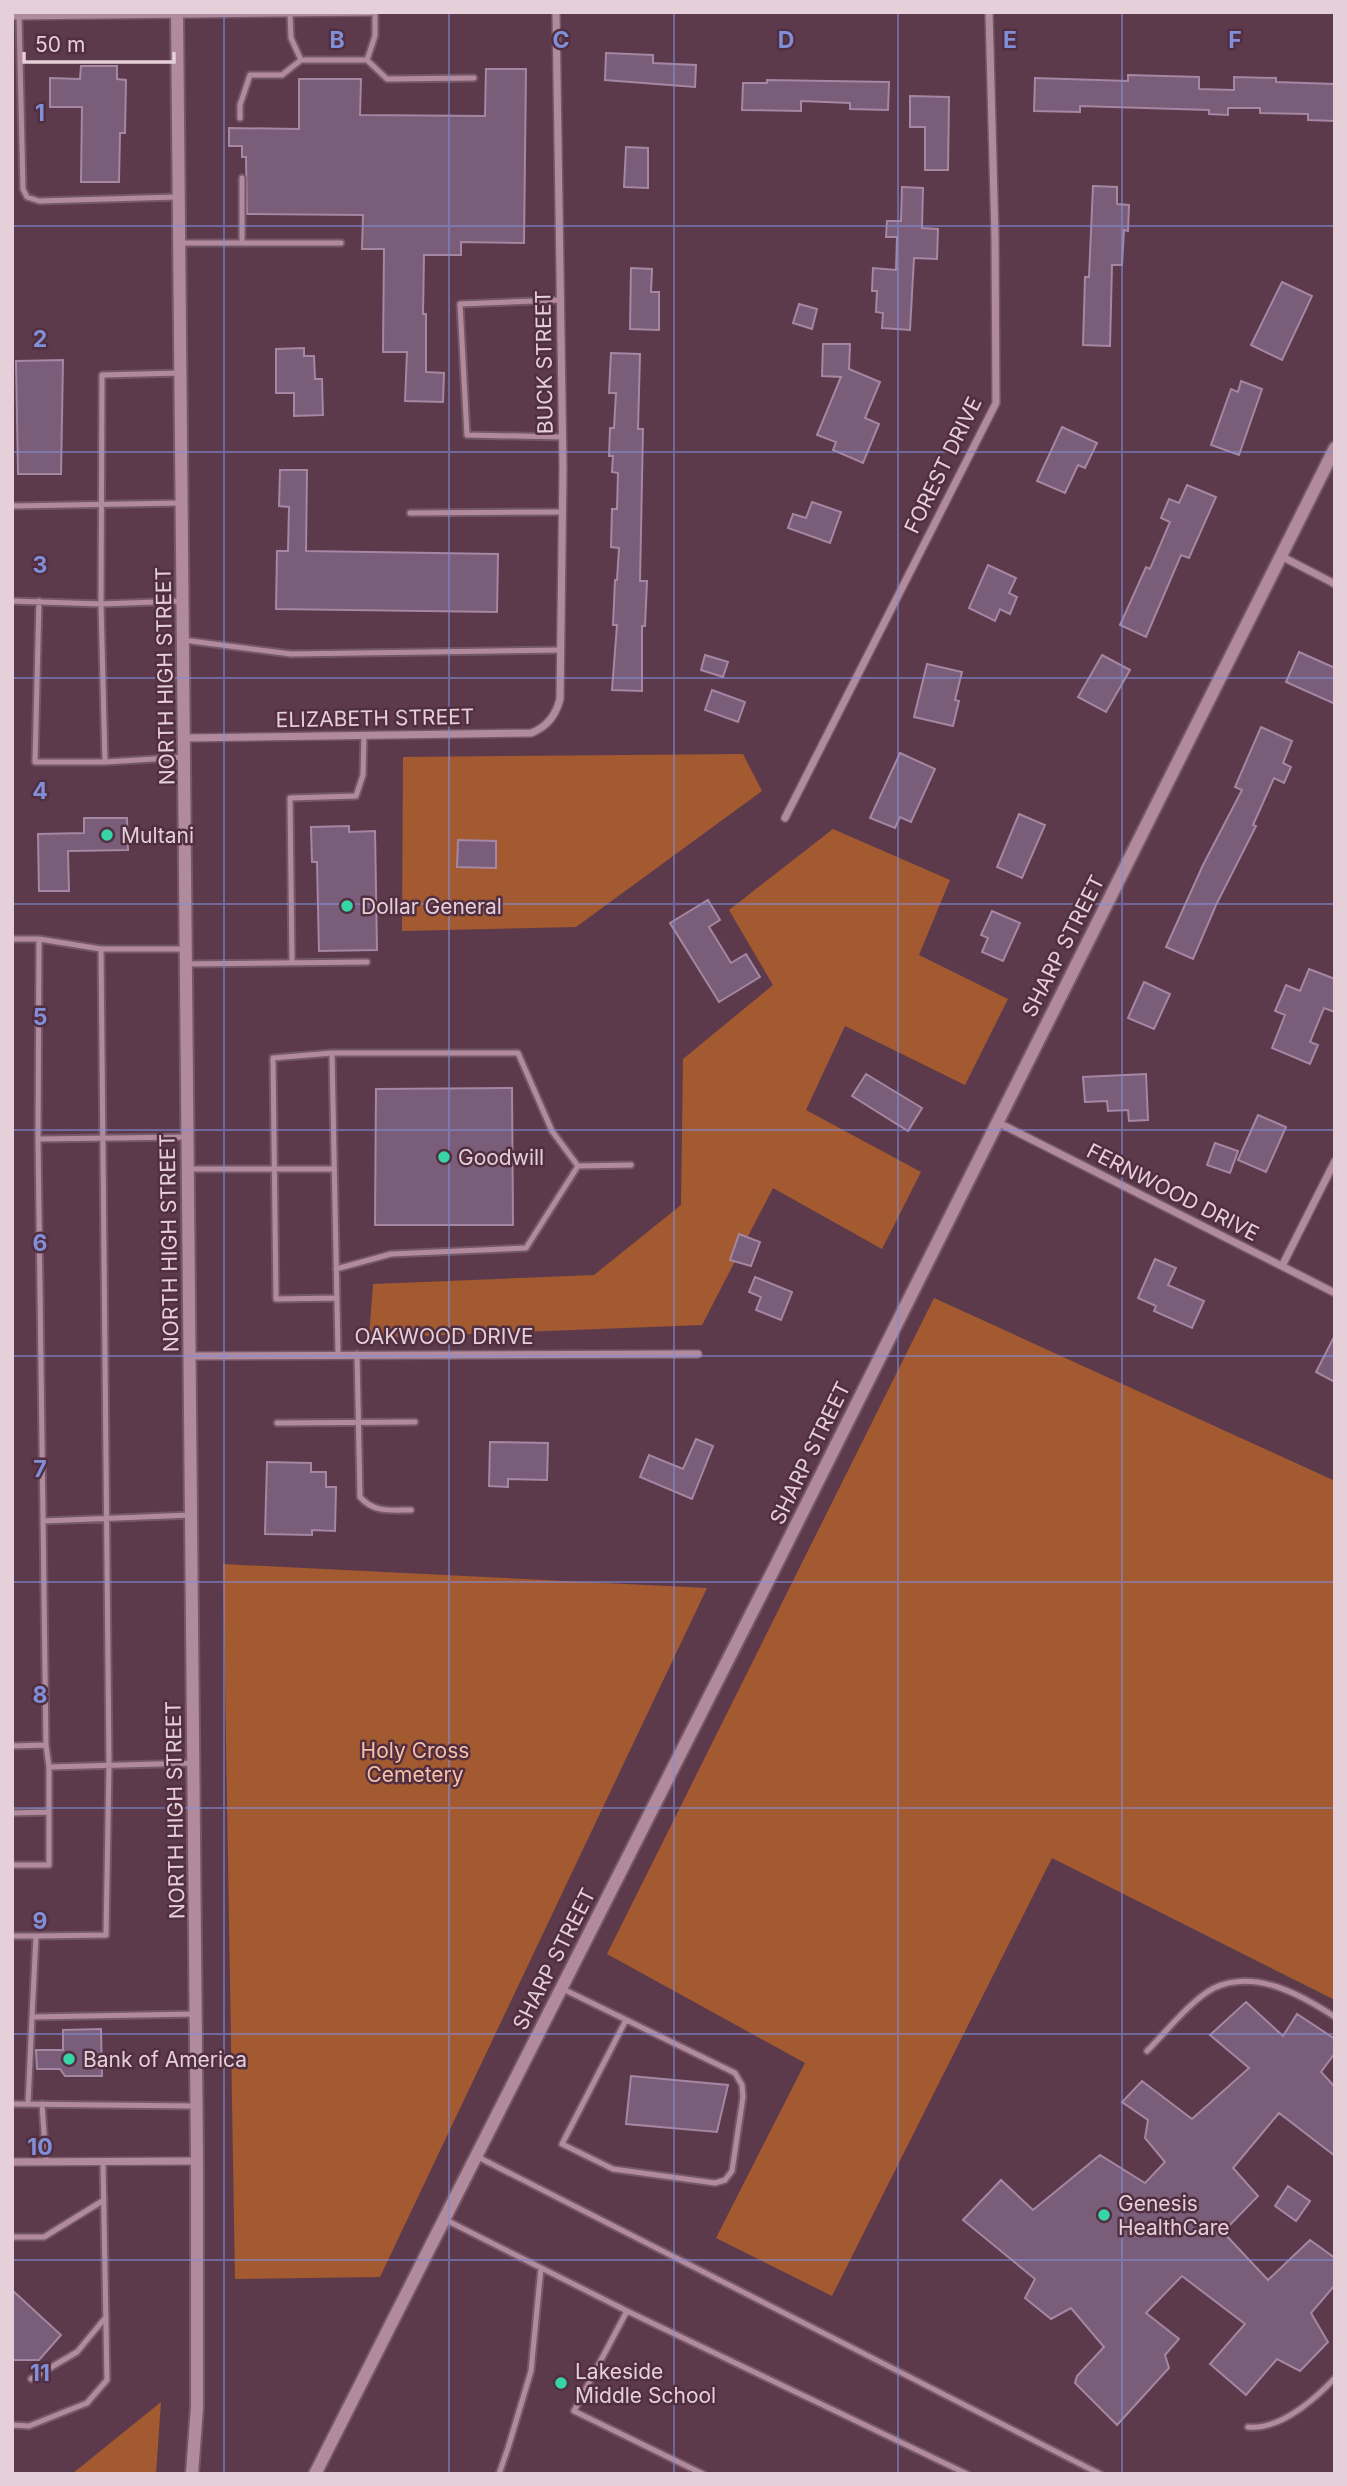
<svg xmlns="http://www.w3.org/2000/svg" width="1347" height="2486" font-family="Inter,sans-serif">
<rect width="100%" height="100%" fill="#5c3a4b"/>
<path fill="#a45a31" d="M743 754 762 791 576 927 402 931 403 757Z
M833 829 950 880 919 955 1008 999 965 1085 845 1026 806 1110 921 1172 882 1249 773 1188 702 1325 369 1338 373 1284 594 1275 681 1205 683 1059 773 985 729 910Z
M934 1298 1335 1481V2000L1052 1858 832 2296 716 2238 805 2063 607 1954Z
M223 1564 707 1588 380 2277 235 2279Z
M161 2402 156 2474H72Z"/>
<path fill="#7a5d78" stroke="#a586a3" stroke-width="2" d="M606 53 653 55V63L696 65 695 87 605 80Z
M81 66H117V79L126 80 125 133H120L119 182H81L82 107H50V78L80 79Z
M486 69H526L524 243 461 242V255H424L423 314H426V372L444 373 443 402 405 401 407 352H383L384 249H362L363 215 247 214 246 157H242V146H229V128L299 129V79H361L360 115 485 116Z
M1128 75 1199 77V89L1234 90V77L1276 78V82L1335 84V121L1308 120V114L1260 113V108H1228V115L1209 114V110L1080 106V112L1034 111 1035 78 1128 81Z
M767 80 889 82 888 110 850 109V103L801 101V111L742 110 743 83H767Z
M910 96 949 97 948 170H925V127H910Z
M626 147 648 148V188L624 187Z
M1093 186 1117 187V204L1129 205 1128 231 1124 230 1122 265H1112L1110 346 1083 345 1085 277H1089Z
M902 187 923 188 922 228 938 229 937 259 914 258 910 330 882 328 883 313 876 312 877 291H872L873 268 896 270 897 237H886L887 221H901Z
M631 268 652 269 651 292H659V330L630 329Z
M1282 282 1312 296 1282 360 1251 345Z
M799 304 817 309 812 329 793 323Z
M823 344H850L849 369 880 382 865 418 879 424 863 463 833 450 836 442 817 435 841 377 822 376Z
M304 348V356H314L315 379H322L323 415 294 416V393H276V349Z
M611 353 640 354 638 429H643L640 581H647L645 626H642V691L612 690 617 625H613L615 580H617L619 548 611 547 612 509H617L618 473 612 472 613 456H609L610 428H614L616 393H609Z
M63 360 61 474H18L16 361Z
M1241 381 1262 389 1239 455 1211 445 1231 389 1238 392Z
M1062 427 1097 443 1085 468 1078 465 1065 493 1037 481Z
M280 470H307L306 551 498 554 497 612 276 609 277 551H288L289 507 279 506Z
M1187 485 1216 497 1189 558 1181 555 1146 637 1120 625 1146 567 1150 569 1170 522 1161 518 1169 499 1179 503Z
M812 502 841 512 830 543 788 528 793 514 806 518Z
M988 565 1016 578 1009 593 1017 597 1010 614 1000 609 995 621 969 608Z
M1299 652 1335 668V704L1286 682Z
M705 655 728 662 723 677 701 670Z
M1102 655 1130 670 1106 712 1078 697Z
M927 664 962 672 955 700 959 701 953 726 914 717Z
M712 690 745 702 738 722 705 710Z
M1261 727 1292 741 1283 763 1291 767 1284 783 1274 778 1253 825 1256 826 1216 905 1193 959 1166 947 1203 865 1242 790 1235 787Z
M900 753 935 769 911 822 900 817 895 828 870 818Z
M1019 814 1045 825 1022 878 997 867Z
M84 818H127L128 850 68 851 69 891H39L38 834 84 833Z
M349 826V832L375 831 377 950 319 951 317 862H312L311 827Z
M458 840 496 841V868L457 867Z
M708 900 720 920 709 927 731 963 746 954 760 977 719 1002 670 923Z
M992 911 1020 923 1003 961 982 952 988 938 981 935Z
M1309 969 1335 979V1012L1324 1008 1310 1042 1318 1045 1310 1064 1272 1048 1285 1015 1275 1011 1286 985 1300 991Z
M1144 982 1170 994 1154 1029 1128 1018Z
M866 1074 922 1108 908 1131 852 1096Z
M1146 1074 1148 1120 1129 1121 1128 1110 1108 1111 1107 1101 1085 1102 1083 1077Z
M512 1088 513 1225H375L376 1089Z
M1258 1115 1286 1127 1266 1172 1238 1160Z
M1215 1143 1238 1151 1230 1173 1207 1165Z
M739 1234 760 1242 751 1266 730 1260Z
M1155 1259 1176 1268 1168 1285 1204 1301 1192 1328 1154 1311 1156 1306 1138 1298Z
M755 1277 792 1292 781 1320 756 1310 761 1297 749 1292Z
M1335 1335V1382L1316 1372Z
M696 1439 713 1446 692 1499 640 1477 649 1455 683 1469Z
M490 1442 548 1443 547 1480 508 1479V1487L489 1486Z
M267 1462 311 1463V1472H326V1487H336L335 1531 312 1530V1535L265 1534Z
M1246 2002 1283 2036 1297 2014 1335 2039V2053L1321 2072 1335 2087V2156L1279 2113 1233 2168 1258 2196 1223 2232 1268 2280 1310 2240 1335 2258V2285L1311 2313 1328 2342 1300 2371 1277 2359 1246 2395 1210 2364 1245 2324 1182 2276 1146 2313 1179 2339 1165 2355 1169 2368 1117 2425 1075 2383 1077 2376 1104 2347 1071 2308 1051 2319 1025 2298 1035 2279 963 2220 1001 2180 1033 2210 1100 2155 1145 2183 1165 2162 1145 2138 1148 2120 1122 2102 1142 2081 1192 2119 1249 2068 1210 2035Z
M101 2029 102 2076H65L60 2069H37L36 2050H63V2030Z
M631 2076 728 2085 717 2132 626 2124Z
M1288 2186 1310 2201 1296 2221 1275 2206Z
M12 2290 61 2335 39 2360H12Z"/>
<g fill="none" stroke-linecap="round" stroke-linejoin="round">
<g stroke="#755867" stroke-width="9">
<path id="service" d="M290 14 291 38 301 60
M19 16 23 189 27 197 39 201 177 197
M367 60 375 36V12
M240 118V105L250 75H282L301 60H367L387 79 474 78
M242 178V243H341
M179 243H242
M560 300 460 304 467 435 562 437
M12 506 182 503
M410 513 562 512
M12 601 101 604 102 375 181 373
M39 601 35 762H105L101 604 183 601
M183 640 291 654 560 650
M105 762 185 757
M12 939H39L101 949H186
M39 939 38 1139 46 1745 49 1767
M292 963 290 798 356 796 363 775 364 735
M186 964 367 962
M332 1053 273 1058 276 1299 337 1298
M38 1139 187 1137
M578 1166 631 1165
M187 1169H334
M336 1269 391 1254 526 1248 578 1166 552 1131 518 1053H332L338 1354
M357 1354 360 1497C374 1513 391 1510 411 1510
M277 1423 415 1422
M43 1521 191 1515
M12 1746 46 1745
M12 1813 49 1812
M12 1865H49V1767L194 1763
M12 1936H36L32 2017
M36 1936 106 1935 109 1765 101 949
M561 1988 735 2073 742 2085 743 2097 732 2171 725 2180 715 2183 613 2169 562 2144 626 2020
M1147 2051C1166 2032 1191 2000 1214 1988 1255 1969 1300 1994 1335 2017
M12 2104 195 2106
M28 2104 32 2017 196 2014
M42 2104 46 2162
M476 2156 1100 2474
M444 2219 627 2311 967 2474
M12 2237H44L104 2200
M627 2311 574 2411 703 2474
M31 2379 77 2352 106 2317
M12 2425 29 2426 87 2403 107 2380 103 2162
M1248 2427C1281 2430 1314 2400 1335 2378
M499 2474 508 2448 531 2371 541 2268"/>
</g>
<g stroke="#755867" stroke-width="10">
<path id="minor" d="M12 16 371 12
M1281 556 1335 584
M185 738 531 733C547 727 556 715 560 699L563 468 556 12
M785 818 996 403 995 237 989 12
M997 1122 1335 1293
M1282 1266 1335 1161
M190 1356 698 1354
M12 2162 197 2161"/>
</g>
<g stroke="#755867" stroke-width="16">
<path id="tertiary" d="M177 12 197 2161V2407L192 2474
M315 2474 772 1573 1335 448"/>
</g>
<use href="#service" stroke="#b28a9e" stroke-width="5"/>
<use href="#minor" stroke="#b28a9e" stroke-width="7"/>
<use href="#tertiary" stroke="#b28a9e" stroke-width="12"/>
</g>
<path fill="none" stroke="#818ed8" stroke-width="2" stroke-opacity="0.55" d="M224 12V2474M449 12V2474M674 12V2474M898 12V2474M1122 12V2474M12 226H1335M12 452H1335M12 678H1335M12 904H1335M12 1130H1335M12 1356H1335M12 1582H1335M12 1808H1335M12 2034H1335M12 2260H1335"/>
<g fill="#37d4a6" stroke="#512f41" stroke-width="2.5">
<circle cx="107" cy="835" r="7"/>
<circle cx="347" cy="906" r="7"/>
<circle cx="444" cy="1157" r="7"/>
<circle cx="69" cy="2059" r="7"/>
<circle cx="1104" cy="2215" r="7"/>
<circle cx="561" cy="2383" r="7"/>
</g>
<g text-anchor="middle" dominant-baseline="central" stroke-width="5" stroke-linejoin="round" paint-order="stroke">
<g font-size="21" fill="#e5cfd9" stroke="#512f41">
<text transform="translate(544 362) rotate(-91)">BUCK STREET</text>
<text transform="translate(943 465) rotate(-64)">FOREST DRIVE</text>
<text transform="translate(165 676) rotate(-91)">NORTH HIGH STREET</text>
<text transform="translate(375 718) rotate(-1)">ELIZABETH STREET</text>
<text transform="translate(1063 946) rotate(-63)">SHARP STREET</text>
<text transform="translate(1173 1192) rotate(27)">FERNWOOD DRIVE</text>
<text transform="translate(169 1243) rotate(-91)">NORTH HIGH STREET</text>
<text x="444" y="1336">OAKWOOD DRIVE</text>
<text transform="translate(810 1453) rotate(-64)">SHARP STREET</text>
<text transform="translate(175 1810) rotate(-91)">NORTH HIGH STREET</text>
<text transform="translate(554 1959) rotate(-63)">SHARP STREET</text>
</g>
<g font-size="21" fill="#e5cfd9" stroke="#512f41" text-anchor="start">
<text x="121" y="835">Multani</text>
<text x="361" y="906">Dollar General</text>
<text x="458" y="1157">Goodwill</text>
<text x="83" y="2059">Bank of America</text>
<text x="1118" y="2203">Genesis<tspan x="1118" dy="24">HealthCare</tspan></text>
<text x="575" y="2371">Lakeside<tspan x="575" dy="24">Middle School</tspan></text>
</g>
<g font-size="21" fill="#f8c1a5" stroke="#512f41">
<text x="415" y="1750">Holy Cross<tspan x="415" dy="24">Cemetery</tspan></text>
</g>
</g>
<g font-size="23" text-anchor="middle" font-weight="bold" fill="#818ed8" stroke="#512f41" stroke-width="5" stroke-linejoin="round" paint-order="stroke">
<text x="337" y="48">B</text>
<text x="561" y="48">C</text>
<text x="786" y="48">D</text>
<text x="1010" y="48">E</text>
<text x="1235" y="48">F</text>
<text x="40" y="121">1</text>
<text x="40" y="347">2</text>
<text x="40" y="573">3</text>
<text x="40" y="799">4</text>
<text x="40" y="1025">5</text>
<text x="40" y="1251">6</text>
<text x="40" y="1477">7</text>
<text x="40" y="1703">8</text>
<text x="40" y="1929">9</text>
<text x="40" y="2155">10</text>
<text x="40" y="2381">11</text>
</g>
<rect width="1347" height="2486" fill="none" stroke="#e5cfd9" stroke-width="28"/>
<path d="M24 52v10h150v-10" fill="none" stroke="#e5cfd9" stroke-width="3.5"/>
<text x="35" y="52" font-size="21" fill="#e5cfd9" stroke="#512f41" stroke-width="5" paint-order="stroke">50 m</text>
</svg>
